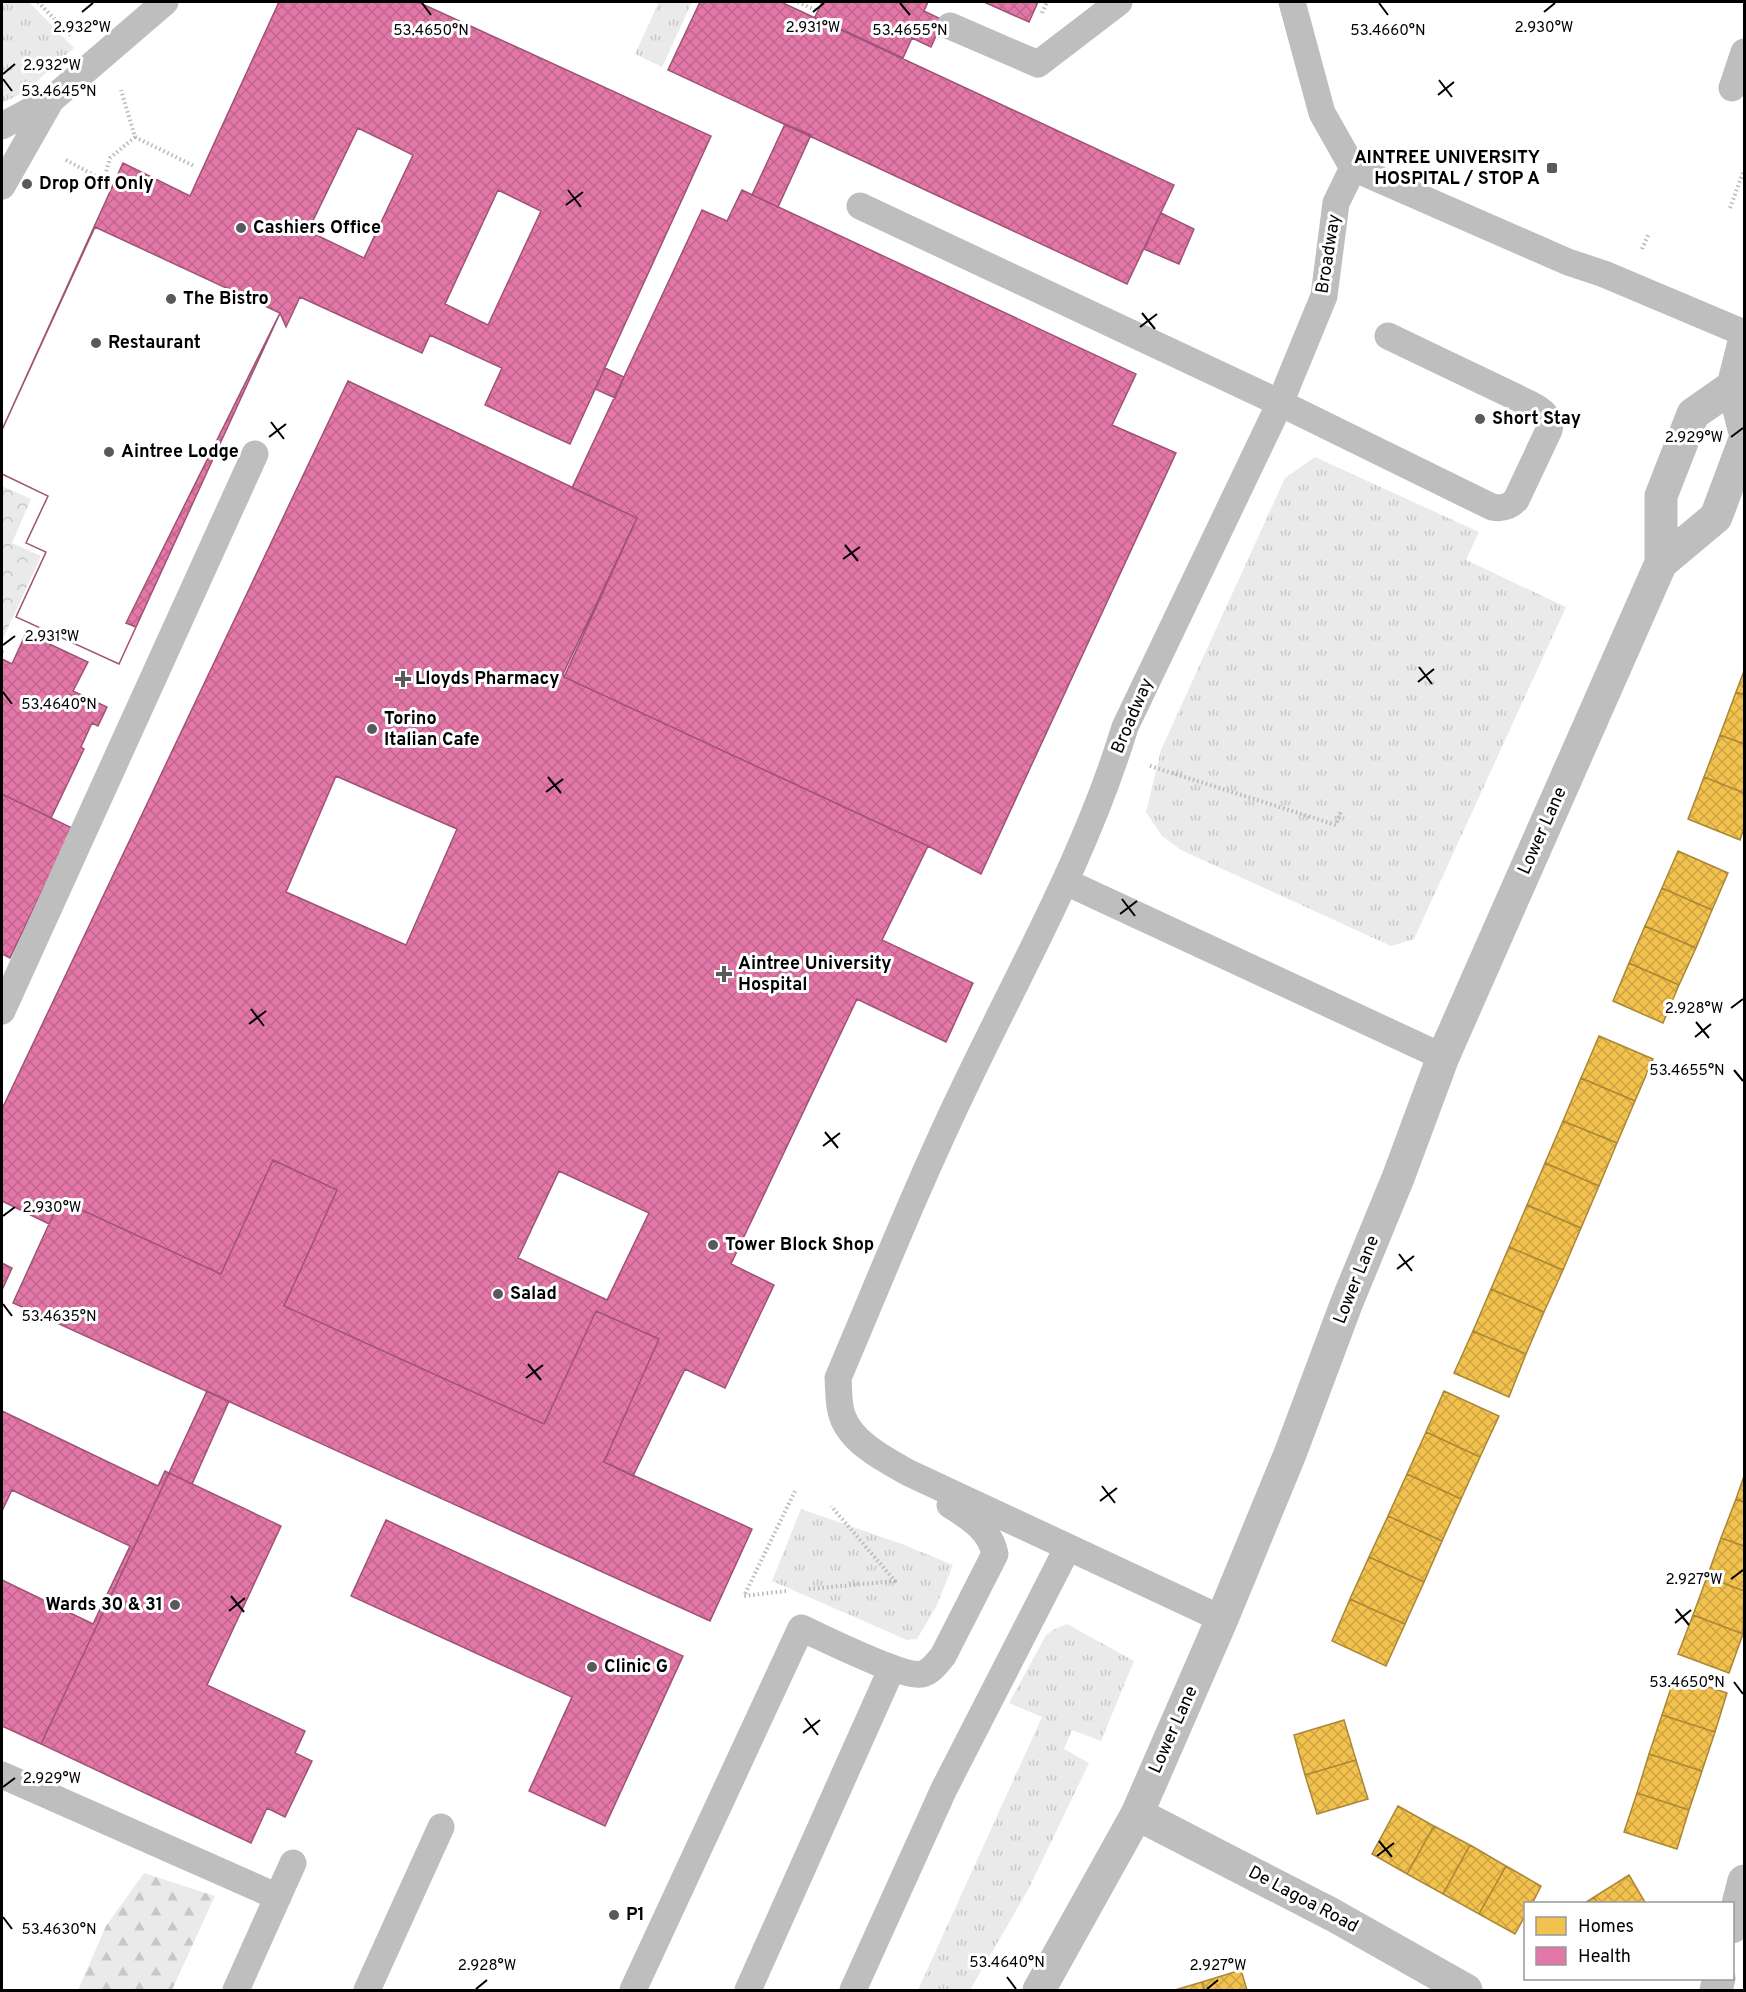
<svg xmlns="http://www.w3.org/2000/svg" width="1746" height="1992" font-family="Overpass,sans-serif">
<defs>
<pattern id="grass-tufts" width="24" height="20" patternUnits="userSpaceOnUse" patternTransform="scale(1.5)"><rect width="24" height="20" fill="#eaeaea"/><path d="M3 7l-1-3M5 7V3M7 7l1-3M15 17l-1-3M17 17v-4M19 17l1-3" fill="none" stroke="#c7c7c7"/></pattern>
<pattern id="forest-firs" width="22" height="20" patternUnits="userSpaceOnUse" patternTransform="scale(1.5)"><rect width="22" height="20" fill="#eaeaea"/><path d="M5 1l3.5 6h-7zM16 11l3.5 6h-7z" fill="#c7c7c7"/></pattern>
<pattern id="park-crowns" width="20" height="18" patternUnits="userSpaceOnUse" patternTransform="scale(1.5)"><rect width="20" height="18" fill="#eaeaea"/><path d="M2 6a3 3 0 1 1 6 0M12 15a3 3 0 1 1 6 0" fill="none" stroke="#c7c7c7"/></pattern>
<pattern id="homes-cross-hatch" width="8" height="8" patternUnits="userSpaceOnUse" patternTransform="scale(1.5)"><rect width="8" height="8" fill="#f2c14e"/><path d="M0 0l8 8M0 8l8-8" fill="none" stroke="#cea442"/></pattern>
<pattern id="health-cross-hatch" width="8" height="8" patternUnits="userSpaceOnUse" patternTransform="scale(1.5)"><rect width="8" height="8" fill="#e377a8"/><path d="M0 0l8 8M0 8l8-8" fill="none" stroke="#c1658f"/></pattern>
</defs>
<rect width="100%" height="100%" fill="#fff"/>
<path fill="url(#grass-tufts)" d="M2 2H29L74 48 25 92 2 103Z
M659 2H692L662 67 635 54Z
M1315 457 1479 532 1466 560 1566 607 1414 939 1391 946 1181 850 1162 836 1146 812 1161 750 1285 478Z
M801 1509 902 1544 953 1565 936 1607 917 1639 907 1640 772 1581Z
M1067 1624 1134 1661 1101 1741 1072 1730 1064 1749 1089 1763 1028 1890 970 1990H918L1042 1717 1009 1703 1046 1635 1053 1630Z"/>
<path fill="url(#forest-firs)" d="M144 1873 215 1896 172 1990H78L106 1926Z"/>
<path fill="url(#park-crowns)" d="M2 486 31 499 12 543 41 556 2 641Z"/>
<path fill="url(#homes-cross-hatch)" stroke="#a98737" stroke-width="1.5" d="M1744 671V695L1736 692Z
M1736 692 1744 695V744L1720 735Z
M1720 735 1744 744V793L1704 777Z
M1704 777 1744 793V828L1740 840 1688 819Z
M1678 851 1728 873 1712 910 1662 888Z
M1662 888 1712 910 1696 948 1645 926Z
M1645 926 1696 948 1679 985 1629 963Z
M1629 963 1679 985 1663 1023 1613 1001Z
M1599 1036 1653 1059 1635 1101 1581 1078Z
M1581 1078 1635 1101 1617 1143 1563 1121Z
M1563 1121 1617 1143 1599 1186 1545 1163Z
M1545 1163 1599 1186 1581 1228 1527 1205Z
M1527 1205 1581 1228 1563 1270 1509 1247Z
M1509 1247 1563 1270 1544 1312 1491 1289Z
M1491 1289 1544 1312 1526 1354 1473 1331Z
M1473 1331 1526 1354 1509 1397 1454 1373Z
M1444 1391 1499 1416 1480 1457 1426 1432Z
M1426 1432 1480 1457 1461 1499 1407 1474Z
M1407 1474 1461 1499 1442 1541 1388 1516Z
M1744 1476V1502L1736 1499Z
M1736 1499 1744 1502V1546L1721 1538Z
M1388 1516 1442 1541 1424 1582 1369 1557Z
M1721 1538 1744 1546V1591L1707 1577Z
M1369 1557 1424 1582 1405 1624 1350 1599Z
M1707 1577 1744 1591 1743 1634 1693 1615Z
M1350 1599 1405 1624 1386 1666 1332 1641Z
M1693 1615 1743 1634 1729 1673 1678 1654Z
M1675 1676 1727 1693 1715 1732 1662 1715Z
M1662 1715 1715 1732 1702 1771 1649 1754Z
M1344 1720 1356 1760 1305 1775 1294 1735Z
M1649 1754 1702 1771 1689 1810 1637 1793Z
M1356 1760 1368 1799 1317 1814 1305 1775Z
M1637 1793 1689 1810 1677 1849 1624 1832Z
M1398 1806 1434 1826 1407 1874 1372 1854Z
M1434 1826 1470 1845 1443 1894 1407 1874Z
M1470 1845 1506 1866 1479 1914 1443 1894Z
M1506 1866 1541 1886 1532 1904H1526V1914L1515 1934 1479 1914Z
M1629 1875 1646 1904H1598L1594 1897Z
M1594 1897 1598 1904H1583Z
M1241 1970 1247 1990H1204L1202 1982Z
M1202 1982 1204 1990H1175Z"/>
<path fill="url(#health-cross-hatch)" stroke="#9f5376" stroke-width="1.5" fill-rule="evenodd" d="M279 2H418L711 136 570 444 485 405 502 368 430 335 422 353 300 297 286 327 280 313 126 623 136 627 119 664 16 617 46 552 26 543 48 496 2 474V430L123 163 190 196ZM358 128 413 155 364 258 308 231ZM498 190 541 211 488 325 445 304Z
M700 2H781L1174 185 1127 284 668 70Z
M822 2H928L924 11 943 20 931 47 912 38 903 58 815 17Z
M984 2H1038L1029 22Z
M785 124 811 135 778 207 752 195Z
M742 190 1136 374 1112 425 1176 453 981 874 928 846 564 677 637 518 572 488 702 210 727 221Z
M1161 213 1194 229 1179 264 1144 249Z
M95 227 280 313 119 664 16 617 46 552 26 543 48 496 2 474V430Z
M605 368 624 377 615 398 595 389Z
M348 381 637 518 563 674 564 677 928 846 882 940 973 983 946 1042 857 999 731 1264 774 1285 725 1388 685 1369 633 1476 604 1462 659 1339 596 1311 544 1424 284 1306 337 1190 273 1160 221 1274 60 1200 49 1224 2 1201V1109ZM336 776 457 829 406 945 286 892ZM559 1171 649 1213 607 1300 518 1258Z
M26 633 88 662 73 691 107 707 98 726 92 723 81 747 84 749 51 818 2 794V659L12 664Z
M2 794 72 828 10 958 2 954Z
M273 1160 337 1190 284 1306 544 1424 596 1311 659 1339 604 1462 752 1529 710 1621 13 1303 60 1200 221 1274Z
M2 1263 12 1268 2 1290Z
M207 1391 229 1401 192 1484 169 1473Z
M2 1411 158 1486 165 1471 169 1473 41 1744 2 1726V1580L93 1624 130 1546 12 1490 2 1511Z
M169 1473 281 1526 207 1685 305 1731 295 1753 312 1761 285 1817 267 1808 251 1843 41 1744Z
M386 1520 683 1656 605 1826 529 1791 572 1697 351 1596Z"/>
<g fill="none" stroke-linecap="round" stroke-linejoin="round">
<path stroke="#b8b8b8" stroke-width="4" stroke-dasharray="1.5 3" stroke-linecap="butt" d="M38 2 71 36
M798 2 817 11
M1042 13 1047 2
M135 137 194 166
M66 160 112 185
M104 180 110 158 135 137 121 90
M1730 208 1744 170
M1642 249 1649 233
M2 652 4 653
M1150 766 1336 825 1341 811
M809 1589 895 1581 831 1506
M786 1591 744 1596 796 1489"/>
<path stroke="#bebebe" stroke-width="27" d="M1292 2 1322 113 1353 168 1568 262 1604 274 1744 333
M950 26 1038 64 1119 2
M1732 88 1744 52
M2 126 50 100
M2 186 51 100 165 2
M860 206 1280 403 1492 507C1502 509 1509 507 1516 500L1549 430C1553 417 1540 409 1530 404L1388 336
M1066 882 1443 1057
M2 1011 255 454
M1222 1619 909 1473C886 1460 851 1443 842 1415 838 1404 839 1389 838 1378 880 1279 920 1179 967 1082 1023 965 1087 852 1125 727L1280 403 1324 296 1336 203 1353 168
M2 1775 278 1897
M236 1990 293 1863
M367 1990 441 1827
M633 1990 801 1628C824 1638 902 1678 922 1674 931 1672 937 1663 943 1656L995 1554C990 1529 970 1518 950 1505
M748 1990 892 1668
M853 1990 944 1789 1068 1547"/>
<path stroke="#bebebe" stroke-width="33" d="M1137 1814 1333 1915 1466 1990
M1732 1927 1744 1881
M1716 1990 1719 1978"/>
<path stroke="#bebebe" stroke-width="33" d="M1744 342 1733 386 1744 429
M1661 563 1716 517 1744 442
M1039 1990 1137 1814 1222 1619 1290 1454 1347 1302 1398 1178 1443 1057 1661 563V496L1693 414 1733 386"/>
</g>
<path fill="none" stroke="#000" stroke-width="2" d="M422 3 431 15M900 3 910 15M1379 3 1388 15M82 12 93 3M813 12 824 3M1544 12 1555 3M3 74 15 64M3 79 12 91M1439 80 1452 97M1438 95 1454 82M568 190 581 207M566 205 583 192M1142 313 1155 329M1140 327 1157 314M271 422 284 439M269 437 286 424M1731 437 1743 428M845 545 858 561M843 559 860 547M3 645 15 636M1419 667 1432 684M1418 682 1434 669M3 692 12 704M548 777 561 793M546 792 563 779M1122 899 1135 916M1120 914 1137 901M1731 1008 1743 999M251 1009 264 1026M1696 1022 1709 1038M249 1024 266 1011M1695 1037 1711 1024M1734 1070 1743 1081M825 1132 838 1148M823 1146 840 1133M3 1216 15 1207M1399 1254 1412 1271M1397 1269 1414 1256M3 1304 12 1316M528 1364 541 1380M526 1378 543 1365M1102 1486 1115 1503M1100 1501 1117 1488M1731 1579 1743 1570M231 1596 244 1612M1676 1609 1689 1625M229 1611 245 1598M1675 1623 1691 1610M1734 1682 1743 1694M805 1718 818 1735M803 1733 820 1720M3 1787 15 1778M1379 1841 1392 1857M1377 1856 1394 1843M3 1917 12 1929M1007 1977 1016 1989M476 1989 487 1980M1207 1989 1218 1980"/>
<g fill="#595959" stroke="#fff" stroke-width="2">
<rect x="1546" y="162" width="12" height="12" rx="3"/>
<circle cx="27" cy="184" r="6"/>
<circle cx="241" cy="228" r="6"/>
<circle cx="171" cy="299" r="6"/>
<circle cx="96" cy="343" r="6"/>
<circle cx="1480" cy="419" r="6"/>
<circle cx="109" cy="452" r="6"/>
<path d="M400 670h6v6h6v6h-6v6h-6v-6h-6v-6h6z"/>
<circle cx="372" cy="729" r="6"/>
<path d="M721 965h6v6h6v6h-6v6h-6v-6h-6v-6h6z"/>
<circle cx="713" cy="1245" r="6"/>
<circle cx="498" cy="1294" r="6"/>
<circle cx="175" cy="1605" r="6"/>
<circle cx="592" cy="1667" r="6"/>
<circle cx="614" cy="1915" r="6"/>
</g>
<g text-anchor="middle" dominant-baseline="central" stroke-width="6" stroke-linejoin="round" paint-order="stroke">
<g font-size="18" font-weight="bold" fill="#000" stroke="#fff" text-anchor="start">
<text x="1540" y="158" text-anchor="end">AINTREE UNIVERSITY<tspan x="1540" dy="21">HOSPITAL / STOP A</tspan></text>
<text x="39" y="184">Drop Off Only</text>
<text x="253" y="228">Cashiers Office</text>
<text x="183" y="299">The Bistro</text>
<text x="108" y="343">Restaurant</text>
<text x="1492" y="419">Short Stay</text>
<text x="121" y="452">Aintree Lodge</text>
<text x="415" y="679">Lloyds Pharmacy</text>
<text x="384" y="719">Torino<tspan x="384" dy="21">Italian Cafe</tspan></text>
<text x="738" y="964">Aintree University<tspan x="738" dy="21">Hospital</tspan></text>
<text x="725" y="1245">Tower Block Shop</text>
<text x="510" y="1294">Salad</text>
<text x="163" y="1605" text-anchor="end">Wards 30 &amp; 31</text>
<text x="604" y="1667">Clinic G</text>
<text x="626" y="1915">P1</text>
</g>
<g font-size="18" fill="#000" stroke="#fff">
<text transform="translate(1329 254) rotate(-81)">Broadway</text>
<text transform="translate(1133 716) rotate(-67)">Broadway</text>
<text transform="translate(1543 831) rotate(-66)">Lower Lane</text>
<text transform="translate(1357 1280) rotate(-68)">Lower Lane</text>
<text transform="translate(1174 1730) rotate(-66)">Lower Lane</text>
<text transform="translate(1303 1900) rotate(28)">De Lagoa Road</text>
</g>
</g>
<g font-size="15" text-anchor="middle" fill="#000" stroke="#fff" stroke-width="6" stroke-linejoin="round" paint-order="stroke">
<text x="82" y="32">2.932°W</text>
<text x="813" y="32">2.931°W</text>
<text x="1544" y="32">2.930°W</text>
<text x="431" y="35">53.4650°N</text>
<text x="1388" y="35">53.4660°N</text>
<text x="910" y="35">53.4655°N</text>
<text x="52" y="70">2.932°W</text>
<text x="59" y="96">53.4645°N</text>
<text x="1694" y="442">2.929°W</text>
<text x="52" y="641">2.931°W</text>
<text x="59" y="709">53.4640°N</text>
<text x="1694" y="1013">2.928°W</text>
<text x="1687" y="1075">53.4655°N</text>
<text x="52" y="1212">2.930°W</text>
<text x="59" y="1321">53.4635°N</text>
<text x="1694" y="1584">2.927°W</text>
<text x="1687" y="1687">53.4650°N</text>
<text x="52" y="1783">2.929°W</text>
<text x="59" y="1934">53.4630°N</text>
<text x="1007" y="1967">53.4640°N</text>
<text x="487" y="1970">2.928°W</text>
<text x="1218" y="1970">2.927°W</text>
</g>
<rect width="1746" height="1992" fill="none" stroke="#000000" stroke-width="6"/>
<rect x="1524" y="1902" width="210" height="78" fill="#ffffff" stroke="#999999" stroke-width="1.5"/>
<rect x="1536" y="1917" width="30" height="18" fill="#f2c14e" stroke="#999999" stroke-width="1.5"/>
<text x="1578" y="1932" font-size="18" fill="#000000">Homes</text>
<rect x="1536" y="1947" width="30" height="18" fill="#e377a8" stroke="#999999" stroke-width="1.5"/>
<text x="1578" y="1962" font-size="18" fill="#000000">Health</text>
</svg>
